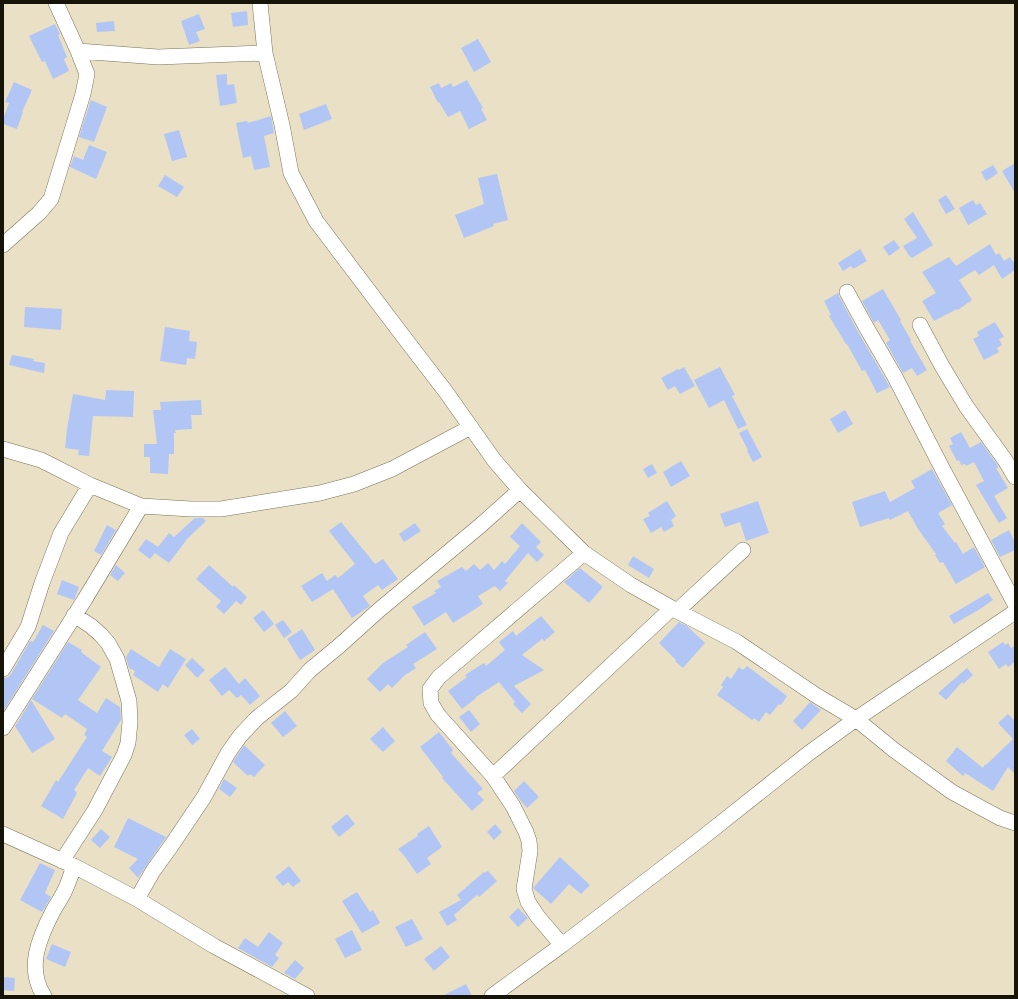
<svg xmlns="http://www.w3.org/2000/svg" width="1018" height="999" font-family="Ubuntu,sans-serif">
<rect width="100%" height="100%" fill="#e9e0c5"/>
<path fill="#b2c6f5" d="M247 11 248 25 233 27 231 13Z
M199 14 205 29 196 32 200 41 189 45 181 21Z
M114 21 115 31 97 32 96 23Z
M55 24 60 34 58 35 67 57 64 59 69 71 53 79 45 61 42 62 29 36Z
M478 39 491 62 474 72 461 48Z
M227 74V85L234 84 237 103 220 106 216 75Z
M467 80 483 108 481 109 487 120 469 129 460 111 448 117 439 102 438 103 430 87 439 83 441 88 451 83 453 87Z
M14 82 32 90 22 112H23L17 129 3 124V119L9 103 5 102Z
M91 100 107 107 94 142 79 137Z
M326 104 332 119 304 130 299 114Z
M271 116 274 133 264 136 270 167 254 170 251 156 243 158 236 123 247 121 248 123Z
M179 130 187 157 172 161 164 134Z
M89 145 107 152 96 179 70 167 74 156 83 160Z
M1015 163V193L1002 171Z
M993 165 998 173 986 181 981 172Z
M497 174 508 220 493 224 494 226 464 238 455 215 484 204 478 178Z
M165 175 184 187 177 197 158 186Z
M946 195 955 209 946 214 938 200Z
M973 200 976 205 980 203 987 214 968 225 959 208Z
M913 212 933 245 912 258 910 256V257L903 246 917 238 904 219Z
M894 240 900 248 889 256 883 247Z
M990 244 996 255 999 253 1004 261 1010 257 1015 264V270L1002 279 994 265 979 275 975 270 959 280 972 300 958 310 957 309 934 321 922 301 936 293 922 272 949 257 956 266Z
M860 249 867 261 853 269 851 266 843 271 838 263Z
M883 289 901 320 900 321 911 340 910 341 927 370 917 376 912 368 903 373 886 343 890 340 878 320 874 323 862 301Z
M838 293 839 296 857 330 890 387 877 393 865 370 862 371 847 344H846L829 316 831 315 824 301Z
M25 307 62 309 61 330 24 327Z
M995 322 1004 337 999 339 1002 345 997 348 999 352 984 360 973 339 979 336 977 332Z
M165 327 190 331 189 341 197 342 195 359 187 358 186 365 160 361Z
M12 355 34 359 33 361 45 363 44 373 9 365Z
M684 367 695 386 680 394 675 386 668 390 661 378 678 369 679 370Z
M720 367 735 395 732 396 747 425 738 429 724 400 709 408 694 380Z
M106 390 134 391 133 417 93 416 89 456 78 455 79 450 65 448 67 429 73 394 105 400Z
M201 400 202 415H191L192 429 175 430 176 433H174V454H169L168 474 150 473V457H144V444H157L153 410H161L160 402Z
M845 410 853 424 838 433 830 419Z
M747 429 762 457 753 462 747 451 748 450 739 433Z
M961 432 970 448 981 442 999 467 996 468 1008 488 994 496 1007 518 999 523 976 485 984 481 974 462 966 466 965 464 961 465 959 460 957 461 949 446 953 444 950 438Z
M681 461 690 476 671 487 663 472Z
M652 464 657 473 648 478 643 469Z
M932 469 952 505 938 513 945 524 942 526 955 543 956 542 963 554 974 547 985 567 956 584 943 562 940 563 935 555 936 554 918 529 908 511 890 520 889 518 860 527 852 502 885 491 890 502 915 488 911 481Z
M667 501 676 516 671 520 674 526 664 532 661 527 651 533 643 519 650 516 648 513Z
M758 501 769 533 746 541 740 522 725 527 720 514Z
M195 518H203L206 521 188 538 169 563 155 553 150 559 138 550 146 539 158 547 169 533 174 537Z
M341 522 375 564 383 559 398 579 382 590 378 585 363 596 370 606 352 618 333 589 312 602 301 586 322 573 327 581 335 575 338 578 355 564 329 531Z
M415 523 421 531 404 542 399 534Z
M522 523 541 542 536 547 544 555 537 562 528 553 505 581 508 583 500 591 495 586 478 596 483 604 453 623 446 612 424 626 412 607 436 593 434 591 441 587 437 581 462 567 466 571 474 564 480 570 488 563 494 570 502 561 505 564 520 546 510 537Z
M107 525 116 530 101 555 94 551Z
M1009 530 1015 543V550L1000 557 991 540Z
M633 556 654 569 649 578 628 565Z
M116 565 125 573 118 581 110 575Z
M209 565 233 587 234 585 247 597 241 605 236 601 224 614 216 607 221 601 196 579Z
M580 568 603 587 589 603 564 582Z
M62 580 79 587 74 600 57 594Z
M988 593 993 600 980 609 954 624 949 616Z
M263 610 274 624 264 632 253 618Z
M541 616 555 632 544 641 542 639 522 655 544 670 514 686 531 704 522 713 513 704 515 702 499 682 476 697V698L462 709 448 691 467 677 465 675 484 663 486 666 505 650 499 642 513 631 516 636Z
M283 620 292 632 284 638 275 625Z
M679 622 687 626 705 643 683 668 675 661 676 660 659 643Z
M43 625 54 631 4 710 3 678 8 677 11 674 30 641 33 642Z
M302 629 315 650 300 660 287 639Z
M425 632 437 649 413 664 416 668 405 675 392 688 388 684 380 692 367 679 383 663 408 647 406 645Z
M68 642 82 650 81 652 101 667 78 700 97 713 106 698 120 707 121 720 102 751 112 757 100 776 88 768 74 790 77 793 63 819 41 806 56 780 58 782 87 737 84 735 87 729 65 714 62 718 32 699Z
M1003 642 1005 645 1008 643 1011 648 1015 646V662L1008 667 1006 664 999 669 988 652Z
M131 649 159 667 170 649 186 659 168 688 163 684 158 692 133 675 135 671 129 668 126 657Z
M192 658 205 670 197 678 185 665Z
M747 666 787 696 781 705 779 704 770 715 766 712 759 722 754 718 752 720 717 695 723 687 721 685 727 676 731 679 739 667 743 670Z
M225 667 239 684 245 678 260 696 250 705 241 695 237 698 229 690 222 696 209 680Z
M967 668 973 675 963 684 962 682 946 700 938 693Z
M31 700 55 739 32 753 15 726 20 719Z
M810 702 821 710 802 730 793 721Z
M469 710 480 724 471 732 459 717Z
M285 711 297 726 283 737 271 723Z
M1008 714 1015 721V774L1008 767 993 791 965 773 963 776 946 761 957 747 983 768 985 764 986 765 1013 739 998 723Z
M383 727 395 741 383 752 370 739Z
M192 729 200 739 192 745 184 735Z
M439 732 453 750 451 753 483 789 477 793 484 800 472 811 442 778 443 777 420 747Z
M244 745 265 765 254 777 250 774 248 776 233 762Z
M224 779 237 788 230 797 219 789Z
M524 781 539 797 527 808 521 801 514 791Z
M347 814 355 824 339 837 331 827Z
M128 818 166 837 138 878 129 868 138 859 114 847Z
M495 824 502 832 494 840 487 832Z
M429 826 442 847 427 858 431 864 417 874 406 858 398 849 418 836 417 834Z
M101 829 110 837 100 848 91 840Z
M560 857 590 885 581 894 569 884 551 904 533 888 534 887Z
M40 863 55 870 45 893 51 897 42 912 20 900Z
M289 866 301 881 293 887 288 882 283 886 275 877Z
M488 871 497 881 479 897 477 895 454 915 457 920 447 926 439 912 461 900 457 895 484 872 485 873Z
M357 892 370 912 373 910 380 923 362 933 342 901Z
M518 908 528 918 518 927 509 917Z
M412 919 423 939 406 947 395 927Z
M352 930 362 950 345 958 335 939Z
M269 932 283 943 275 955 279 958 272 967 238 948 245 938 258 947Z
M52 944 71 952 65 967 46 959Z
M441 946 450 957 434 971 424 959Z
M295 960 304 968 295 979 284 973Z
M3 977 15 978 14 991 3 990Z
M466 984 472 996H442Z"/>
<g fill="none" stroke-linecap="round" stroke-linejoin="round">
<g stroke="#7a735a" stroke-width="16">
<path id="street" d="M260 3 265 53 282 125 291 173 316 221 403 336 446 392 494 460 520 490 584 553 631 585 677 611 737 642 817 696 856 719 894 750 952 792 1000 818 1015 823
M78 51 158 57 265 53
M3 245 39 213 51 199 83 94 87 74 78 51 56 3
M847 292 865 325 895 377 942 468 1015 604
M920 325 942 366 966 406 1005 460 1015 477
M3 449 41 460 55 467 90 485 141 506 191 509H221L320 493 354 484 392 469 471 427
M677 611 743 550
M3 669 28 627 42 583 61 533 67 523 90 485
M3 728 85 599 141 506
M493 776 672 608
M3 834 74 866 137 899 214 946 307 996
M62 861 95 810 124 755 128 743 130 722 129 701 117 659 108 643 101 635 91 626 74 615
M137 899 153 871 171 846 204 797 228 753 240 736 257 718 291 691 310 670 339 646 379 610 481 525 520 490
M562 945 538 917 528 902 524 889 530 851 529 841 526 832 513 806 493 776 438 715 431 703 430 689 439 677 584 553
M44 996C26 968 39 938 53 911 57 904 62 897 65 890 69 882 71 874 74 866
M492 996 562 945 702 838 809 753 856 719 1015 612"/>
</g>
<use href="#street" stroke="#fff" stroke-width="15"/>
</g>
<rect width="1018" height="999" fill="none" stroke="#161309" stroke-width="8"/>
</svg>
